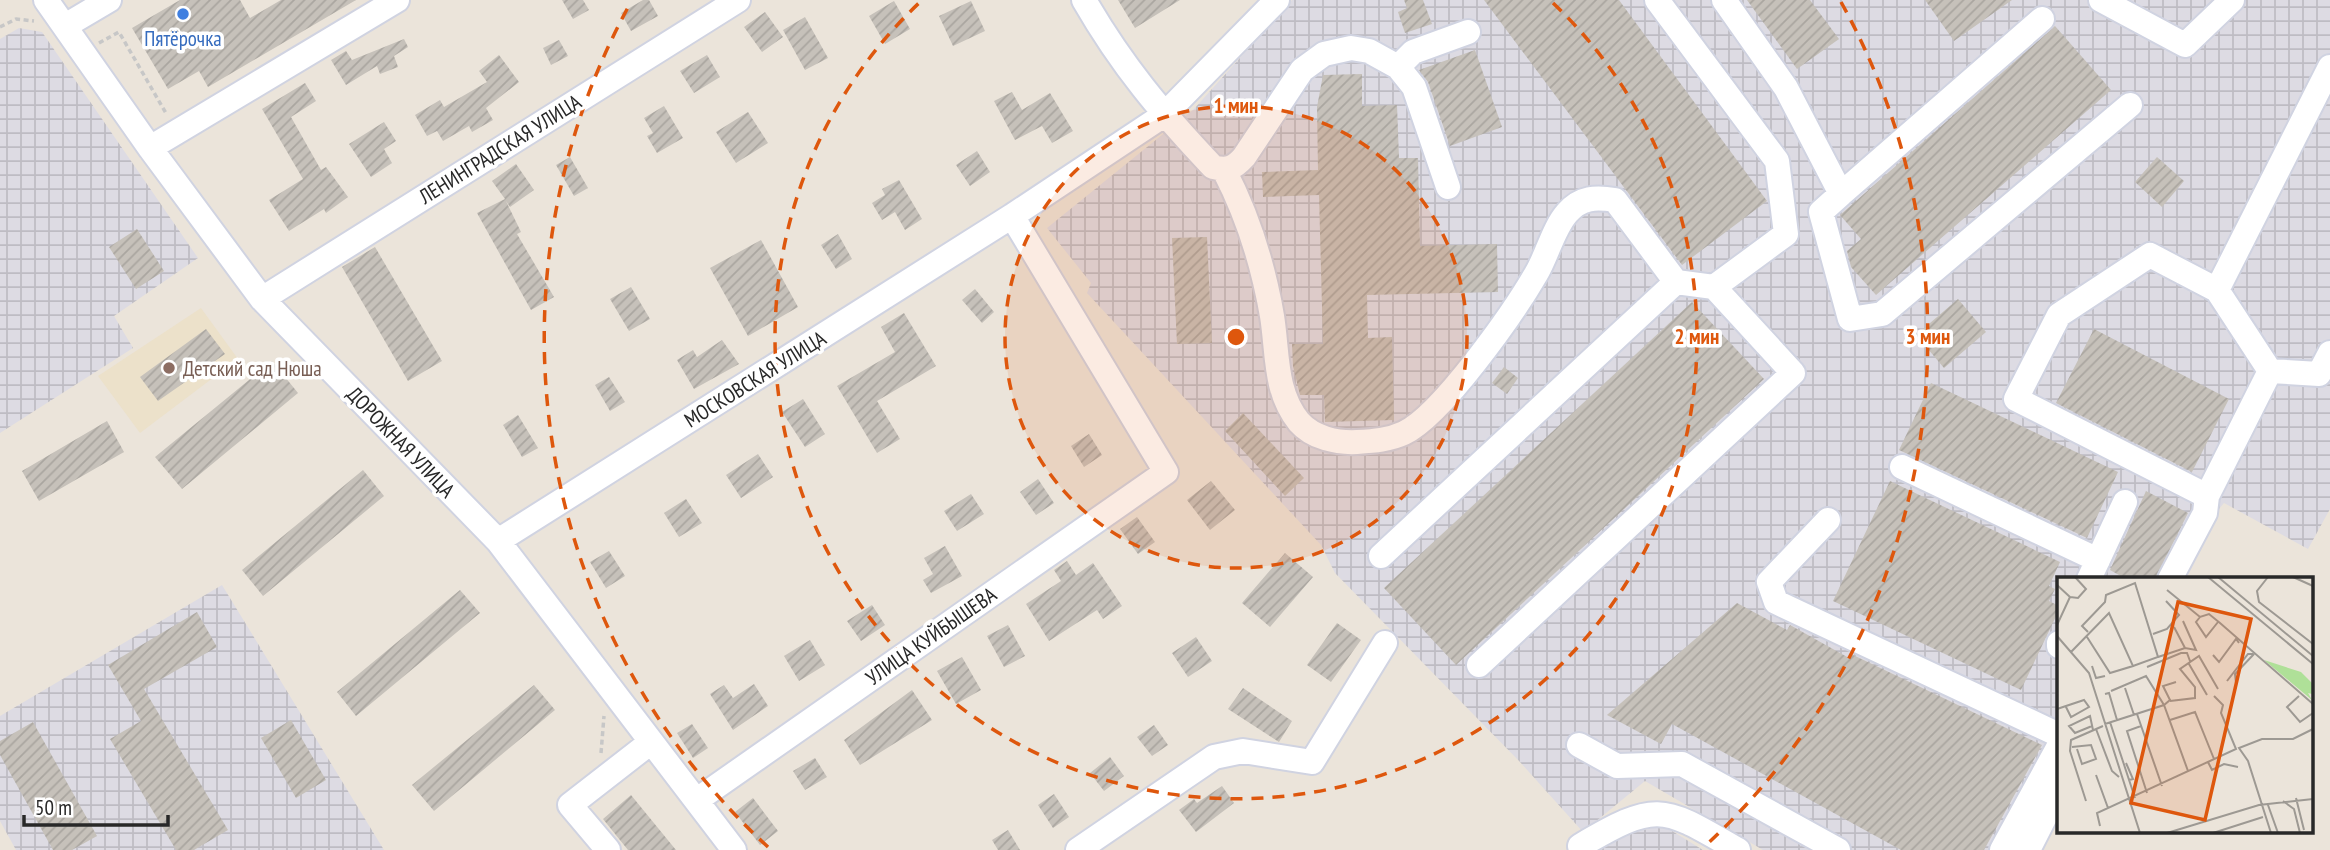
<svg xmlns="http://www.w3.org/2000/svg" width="2330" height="850" font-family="'PT Sans Narrow',sans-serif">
<defs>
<pattern id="industrial-grid" width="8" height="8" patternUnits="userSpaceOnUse" patternTransform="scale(1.75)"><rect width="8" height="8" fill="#dddbe3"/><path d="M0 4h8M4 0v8" fill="none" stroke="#bebcc3"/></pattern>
<pattern id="building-hatch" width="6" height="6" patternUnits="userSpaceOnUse" patternTransform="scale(1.75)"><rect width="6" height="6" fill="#c6c1ba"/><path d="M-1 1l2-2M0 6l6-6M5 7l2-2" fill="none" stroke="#aaa6a0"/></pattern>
</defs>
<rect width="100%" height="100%" fill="#ebe4da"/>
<path fill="url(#industrial-grid)" d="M1292 0H2330V509L2308 549 2224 503 2160 579H2059V771L2016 850H1763L1645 781 1583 832 1520 762 1335 573 1321 545 1087 293 1091 283 1047 228 1194 109Z
M19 28 42 32 198 258 114 316 133 348 0 433V39Z
M222 585 384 850H16L0 821V716Z
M1664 826 1703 850H1587L1607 837Z"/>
<path fill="#ece1ca" d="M201 308 238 359 140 433 98 376Z"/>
<path fill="url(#building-hatch)" d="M180 0H240L250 18 281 0H356L208 87 199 71 168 89 132 28Z
M562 0H583L589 10 573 19Z
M643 0H649L658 16 631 31 621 13Z
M1118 0H1180L1135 28Z
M1404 0H1423L1432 24 1405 33 1398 12 1407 8Z
M1484 0H1619L1767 201 1682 265Z
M1747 0H1810L1839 39 1797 69Z
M1925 0H2012L1954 41Z
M894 1 910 29 885 44 869 16Z
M971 1 985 31 953 46 939 16Z
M765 12 783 37 762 52 744 27Z
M805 17 828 58 805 70 783 30Z
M2055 26 2111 90 1876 295 1851 267 1847 251 1861 239 1840 215Z
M404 39 408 47 394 56 398 67 380 74 377 66 346 85 331 60 346 51 352 60Z
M559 40 568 56 551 65 543 48Z
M1475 50 1502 127 1450 146 1428 82 1419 70Z
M499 55 519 82 486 108 493 120 472 132 469 126 443 141 437 131 427 136 415 115 440 100 444 107 487 82 479 71Z
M707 55 720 77 694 93 680 71Z
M1362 74V106L1397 105 1399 158H1418L1420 246 1497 244 1498 292 1367 295 1368 338 1392 337 1394 420 1325 422 1324 395H1300L1293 366 1292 344H1323L1319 195 1263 197 1262 172 1318 170 1317 107 1323 75Z
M305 83 316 101 291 117 321 170 326 167 348 197 326 213 324 209 289 231 269 200 303 179 262 109Z
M1012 92 1022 110 1050 93 1073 131 1052 143 1042 126 1015 140 994 101Z
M664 106 683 138 657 153 647 136 653 133 644 118Z
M748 112 768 143 736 163 716 132Z
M384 122 396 141 384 149 392 163 371 177 349 144Z
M977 151 990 172 970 186 956 165Z
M570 157 588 188 574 196 556 165Z
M2157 157 2184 181 2162 207 2135 182Z
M516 164 534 190 510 207 506 201 521 232 517 234 554 297 531 310 477 213 505 199 492 181Z
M899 180 922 219 905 230 895 212 882 220 872 203 885 195 882 189Z
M137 229 164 271 136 289 109 247Z
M838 234 852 259 836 269 821 245Z
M1207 237 1212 343 1177 344 1172 238Z
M761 240 798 307 748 336 710 268Z
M375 247 442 361 408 381 342 267Z
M631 287 650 319 629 331 610 299Z
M975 289 994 312 982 323 962 300Z
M1958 299 1986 332 1944 368 1916 335Z
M1692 302 1764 379 1456 665 1384 588Z
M904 313 936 366 877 401 900 439 877 453 837 386 895 352 881 327Z
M206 329 225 354 158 401 140 377Z
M2094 329 2229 399 2192 472 2056 403Z
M722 340 739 364 694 389 677 360 693 350 697 357Z
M272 361 298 393 182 489 155 457Z
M1504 367 1518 378 1507 394 1492 383Z
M609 377 625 402 610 411 595 385Z
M1931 383 2118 472 2087 538 1899 450Z
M803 399 825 434 805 447 782 412Z
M1243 413 1304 478 1285 496 1225 431Z
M518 415 538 448 522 457 503 425Z
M107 421 124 452 39 501 22 471Z
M1089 434 1102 455 1084 467 1071 446Z
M758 454 773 477 741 498 726 475Z
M363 470 384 496 263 596 242 570Z
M1038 479 1054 503 1036 515 1020 492Z
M1211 481 1235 510 1210 530 1187 500Z
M1890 481 2060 562 2049 586 2055 589 2049 601 2059 606V610L2021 690 1833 601Z
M2146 491 2188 513 2155 579H2126L2110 570Z
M971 494 984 514 957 531 944 511Z
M686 499 702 523 679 537 664 513Z
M1137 517 1155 542 1138 554 1120 529Z
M945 546 962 576 931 593 923 580 933 574 924 558Z
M609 551 625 576 606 588 590 562Z
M1285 553 1313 577 1270 627 1242 603Z
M1067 561 1076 575 1093 563 1122 606 1103 619 1097 610 1049 641 1026 604 1061 581 1054 570Z
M460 590 480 613 356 716 337 692Z
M1737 603 1787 630 1790 625 1849 658 1851 654 2042 745 1984 850H1901L1672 724 1661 744 1607 715Z
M872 605 885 625 861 641 847 621Z
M197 612 217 647 144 689 228 830 194 850H176L110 739 141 721 108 665Z
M1337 623 1361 640 1331 682 1307 665Z
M1008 625 1025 656 1004 667 987 636Z
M1196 637 1212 661 1188 677 1172 653Z
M810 640 825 665 799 681 784 656Z
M962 657 981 690 956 704 937 671Z
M754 684 768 706 733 730 710 694 724 685 733 698Z
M534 685 555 710 434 811 412 785Z
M1243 688 1292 721 1279 742 1228 709Z
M912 690 932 720 860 765 844 740Z
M291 720 326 780 296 798 261 738Z
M33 722 97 836 72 850H53L0 755V741Z
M692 724 708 748 693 758 677 733Z
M1154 725 1168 745 1152 756 1137 737Z
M1110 757 1124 776 1104 791 1090 773Z
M815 758 827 777 805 790 793 771Z
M1222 786 1234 803 1196 832 1179 810 1194 799 1197 803Z
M1054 794 1069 817 1053 828 1038 805Z
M631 795 676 850H628L603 819Z
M753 798 778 831 760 845 735 812Z
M1008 830 1020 850H998L992 840Z"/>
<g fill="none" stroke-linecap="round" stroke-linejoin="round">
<g stroke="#d0d3e1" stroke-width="28">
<path id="minor" d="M46 0 150 148 262 299 498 541 734 850
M1084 0C1122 66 1161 112 1213 167 1228 171 1234 168 1244 157L1302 70 1324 54 1351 48 1369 51 1398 67 1414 87 1448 187
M1657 0 1777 161 1786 234 1714 287
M1724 0 1786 88 1841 194 1821 212 1850 319 1882 314 2130 105
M2101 0 2185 45 2232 0
M65 26 109 0
M1398 67 1413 52 1468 32
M150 148 397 0
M1224 170C1248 216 1263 264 1272 316 1278 353 1274 391 1299 422 1313 438 1337 443 1357 442 1374 441 1389 440 1404 433 1442 415 1514 312 1536 274 1547 256 1553 229 1567 213 1581 197 1596 197 1615 200L1676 282 1714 287 1793 373 1479 665
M1841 194 2042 19
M262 299 738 0
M2270 371 2319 374 2330 353
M1902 467 2098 560
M2207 496 2016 399 2059 315 2150 255 2217 290
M1828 520 1769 582 1776 602 2059 735
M498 541 1012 216 1164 115 1277 0
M1381 556 1676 282
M2089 579 2125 502
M2170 579 2205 513 2207 496 2270 371 2217 290 2330 67
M2059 643V646
M1579 745 1617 766 1682 764 1838 850
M697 800 1166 472 1012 216
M1580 846C1658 800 1662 806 1738 850
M608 850 570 805 651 742
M1078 850 1214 757 1243 751 1312 762 1385 643
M2002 850 2059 746
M2028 850 2059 789"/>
</g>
<path stroke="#c7c7c7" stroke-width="3.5" stroke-dasharray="5 3.5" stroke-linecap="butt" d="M0 27 16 19 34 21
M99 43 119 32 167 115
M601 753 604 716"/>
<use href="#minor" stroke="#fff" stroke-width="24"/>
</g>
<circle cx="1236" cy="337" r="231" fill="#de570d" fill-opacity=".12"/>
<g fill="none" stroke="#de570d" stroke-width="3.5" stroke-dasharray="12 9">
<circle cx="1236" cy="337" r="231"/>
<path d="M1553 3A461 461 0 1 1 919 3"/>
<path d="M768 847A692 692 0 0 1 631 2M1841 2A692 692 0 0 1 1704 847"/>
</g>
<circle fill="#3f7fe0" stroke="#fff" stroke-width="2.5" cx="183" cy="14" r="7"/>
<circle fill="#8d6e63" stroke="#fff" stroke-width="2.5" cx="169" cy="368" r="7"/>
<g text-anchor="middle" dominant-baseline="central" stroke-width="7" stroke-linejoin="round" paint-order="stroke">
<g font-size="21" fill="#366cbe" stroke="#fff">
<text x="183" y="38">Пятёрочка</text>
</g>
<g font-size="21" fill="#282828" stroke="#fff">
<text transform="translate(500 149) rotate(-32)">ЛЕНИНГРАДСКАЯ УЛИЦА</text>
<text transform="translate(755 379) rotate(-32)">МОСКОВСКАЯ УЛИЦА</text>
<text transform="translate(401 442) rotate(46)">ДОРОЖНАЯ УЛИЦА</text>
<text transform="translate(931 636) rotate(-35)">УЛИЦА КУЙБЫШЕВА</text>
</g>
<g font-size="21" fill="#785e54" stroke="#fff" text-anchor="start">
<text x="183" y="368">Детский сад Нюша</text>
</g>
</g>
<g transform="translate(2057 577)">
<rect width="256" height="256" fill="#ebe4da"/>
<path d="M207 83 244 95 255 106V117L251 116 255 123Z" fill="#afe098"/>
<path fill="none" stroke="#9d9993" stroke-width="2" d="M151 0 256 87M161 0 256 79M211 0 200 14 202 25 256 67M236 0 256 9M0 8 13 20 0 48M110 13 143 40 152 37 163 46 256 127M13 20 21 21 29 12 18 0M143 40 139 45 149 60 161 45M117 50 128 71M31 55 25 49 48 25 49 18 78 6 101 80 76 89M96 57 110 52 122 38 109 24M0 59 32 96 83 256M14 75 52 36 76 89 53 96 30 60M156 78 162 85 179 62 182 66M101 80 128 71 139 73 126 44M132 87 150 118M35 89 39 101 48 99M90 90 124 76H130L133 84M170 104 191 77H196M179 106 178 97 197 77M68 111 77 138M54 114 89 99 107 128 131 194M48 117 52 116 60 143M242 119 230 130 243 145 256 136M113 124 138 121V110L123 92 142 79 161 112M0 132 27 123 32 130 14 140 9 130M80 137 105 209M113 143 138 135 157 182M53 145 78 221M48 147 107 128 113 123 106 109 119 105M35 149 18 156 12 149 33 139 36 153M84 149 70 154 90 216M39 152 55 194 62 200M15 170 34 168 39 182 25 187 20 172M151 185 155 193 167 187 181 190M69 186 76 202 72 203M39 198 51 231M239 221 247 253M29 224 13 174 14 163 46 149M226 224 237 232 243 256M211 228 221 256M43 249 40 236 179 172 164 136 166 128 157 119M110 256 202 228 256 222M156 256 206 240M214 256 191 184 182 171 205 162H236L256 152"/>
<path fill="#de570d" fill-opacity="0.15" stroke="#de570d" stroke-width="3.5" d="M121 25 194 42 148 243 74 226Z"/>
<rect width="256" height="256" fill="none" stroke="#282828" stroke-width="3.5"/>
</g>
<circle cx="1236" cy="337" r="10" fill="#de570d" stroke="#fff" stroke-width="3.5"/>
<g font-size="21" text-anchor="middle" font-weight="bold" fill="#de570d" stroke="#fff" stroke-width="7" stroke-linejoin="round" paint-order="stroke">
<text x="1236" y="113">1 мин</text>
<text x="1697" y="344">2 мин</text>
<text x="1928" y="344">3 мин</text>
</g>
<path d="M24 815v10h144v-10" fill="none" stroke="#282828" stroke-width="3.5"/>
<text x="35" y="815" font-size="21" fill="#282828" stroke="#ffffff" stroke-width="5" paint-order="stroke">50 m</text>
</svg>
